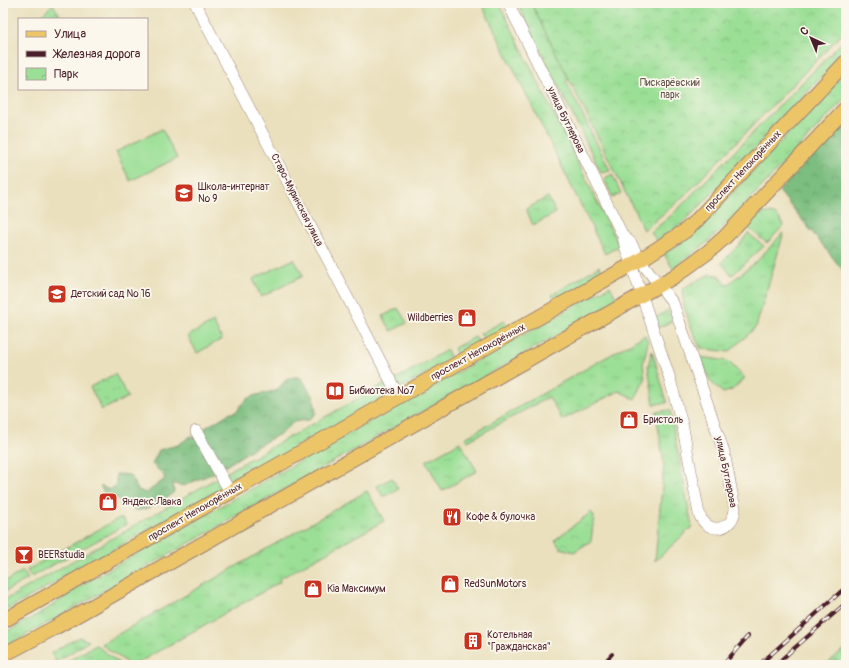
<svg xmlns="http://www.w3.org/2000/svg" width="849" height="668" font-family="Pangolin,sans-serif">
<defs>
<pattern id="grass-tufts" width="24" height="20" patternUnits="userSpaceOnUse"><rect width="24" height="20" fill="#9bdf96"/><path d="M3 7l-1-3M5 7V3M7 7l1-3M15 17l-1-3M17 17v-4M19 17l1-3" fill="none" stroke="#87bf81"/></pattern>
<pattern id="forest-crowns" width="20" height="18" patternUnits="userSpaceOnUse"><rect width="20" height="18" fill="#7cbe7f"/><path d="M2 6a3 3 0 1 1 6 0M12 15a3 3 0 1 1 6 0" fill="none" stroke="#689a68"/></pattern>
<pattern id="cemetery-stones" width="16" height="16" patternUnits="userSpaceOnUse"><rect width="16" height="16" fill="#9bdf96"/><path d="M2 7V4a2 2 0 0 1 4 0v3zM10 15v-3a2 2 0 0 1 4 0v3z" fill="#87bf81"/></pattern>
<pattern id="park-crowns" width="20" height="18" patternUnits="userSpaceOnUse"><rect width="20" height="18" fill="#9bdf96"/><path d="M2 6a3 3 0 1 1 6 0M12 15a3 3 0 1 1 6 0" fill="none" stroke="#87bf81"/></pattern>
</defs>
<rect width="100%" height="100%" fill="#fbf7ec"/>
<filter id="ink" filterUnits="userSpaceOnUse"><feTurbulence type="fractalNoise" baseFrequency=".025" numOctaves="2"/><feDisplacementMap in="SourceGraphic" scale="8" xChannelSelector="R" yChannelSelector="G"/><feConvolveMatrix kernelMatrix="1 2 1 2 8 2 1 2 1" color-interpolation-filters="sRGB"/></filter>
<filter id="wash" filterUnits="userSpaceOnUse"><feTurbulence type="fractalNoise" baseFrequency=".012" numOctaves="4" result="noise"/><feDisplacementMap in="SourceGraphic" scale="16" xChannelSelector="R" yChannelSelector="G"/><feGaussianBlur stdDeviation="0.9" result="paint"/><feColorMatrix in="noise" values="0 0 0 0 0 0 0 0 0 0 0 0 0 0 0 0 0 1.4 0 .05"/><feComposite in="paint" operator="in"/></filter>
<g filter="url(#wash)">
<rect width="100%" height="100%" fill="#eae0bd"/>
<path fill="url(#grass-tufts)" stroke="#727f60" d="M481 3H499L619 246 605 254Z
M517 3H531L570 79 566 81 610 170 601 172Z
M846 38V51L702 204 680 225 657 241 651 232 672 215Z
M846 72V97L720 231 703 246 673 269 664 254 685 240 709 218Z
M612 174 621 193 613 198 604 179Z
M763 213C773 212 780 215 783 226L767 243 746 226 753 217Z
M784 232 756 327 729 352 700 348C694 333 680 304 683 288L710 274 718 275 727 285 756 262Z
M748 233 764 246 732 275 721 263 740 244Z
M599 266 604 274 568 294 554 297 552 295Z
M610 286 618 301 21 638 3 646V634L46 610 83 584Z
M668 310 674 320 658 328 655 318Z
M504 321 508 328 457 356 454 348 475 337 479 342 484 339 480 334Z
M645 335 648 342 643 364 645 379 635 399 619 391 562 420 549 397 468 441 465 438Z
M447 350 452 359 399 389 394 380Z
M652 351 667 403 654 404 648 366Z
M701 357 728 361 745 378 732 390 723 393 710 381Z
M384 384 390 394 231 484 225 473Z
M670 410 692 527 655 561 664 465 656 412Z
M460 442 477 471 442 491 426 461Z
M219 477 224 487 3 612V601Z
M392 478 398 489 383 497 377 486Z
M367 491 384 521 279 579 280 582 134 665H130L101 644Z
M119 518 123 519 127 524 31 577 27 570Z
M23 571 28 579 6 591 3 587V583Z
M79 637 89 641 56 662 51 653Z
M96 645 119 663 115 665H61Z"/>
<path fill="url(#forest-crowns)" stroke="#636e55" d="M846 119V274L779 191Z
M294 377H299C307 382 306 390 313 395L316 413 309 420 293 422C281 436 277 435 261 444 246 452 232 463 217 471 206 477 195 480 184 486L173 484 174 492C167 498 144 513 135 510 132 509 130 506 127 505 122 503 121 503 117 498H108L101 488V486L110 490 116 485V474L130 475 138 490 146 493 165 479 163 474 152 464 159 450 178 445 191 436 206 440 205 428 228 414 236 412C239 409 242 403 246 400 252 395 269 392 276 391L286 380Z"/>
<path fill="url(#cemetery-stones)" stroke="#727f60" d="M846 648V665H825Z"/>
<path fill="url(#park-crowns)" stroke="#727f60" d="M531 3H846V30L685 195 644 230Z
M53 4 62 19H38Z
M548 197 556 213 533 225 526 209Z
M398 308 407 323 391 331 383 316Z
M115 374 128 397 102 410 90 387Z
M591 512 594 516 591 541 574 552 560 548 555 540Z"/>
<path fill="#9bdf96" stroke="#727f60" d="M162 129 177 158 130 181 116 152Z
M294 259 303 276 261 297 253 279Z
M213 322 222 339 197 353 188 336Z"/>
</g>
<g filter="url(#ink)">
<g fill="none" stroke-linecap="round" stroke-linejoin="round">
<g stroke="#9a8074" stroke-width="12">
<path id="minor" d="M195 3 399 397
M508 3 623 236 625 246 669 376 683 428 699 514C707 535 733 532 735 509L724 452 673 303 640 260 631 243 623 236
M196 431 230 492"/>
</g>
<g stroke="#9a8074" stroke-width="16">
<path id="major" d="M3 621 640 260 685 231 697 220 846 62
M3 655 56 627 675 276 708 252 725 237 846 108"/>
</g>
<use href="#minor" stroke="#fff" stroke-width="11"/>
<use href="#major" stroke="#edc569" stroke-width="14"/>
<g stroke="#4a1f2b" stroke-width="4">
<path id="rail" d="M602 665 612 654
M723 665 748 636
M759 665 846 587
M775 665 846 603"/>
</g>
<use href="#rail" stroke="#fbf7ec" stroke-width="2.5" stroke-dasharray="8" stroke-linecap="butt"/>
</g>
</g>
<defs>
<g id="school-square" transform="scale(1)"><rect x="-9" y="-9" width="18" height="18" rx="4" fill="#c8321e" stroke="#fbf7ec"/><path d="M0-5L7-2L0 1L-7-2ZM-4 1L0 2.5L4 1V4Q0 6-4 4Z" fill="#fff"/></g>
<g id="shop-square" transform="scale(1)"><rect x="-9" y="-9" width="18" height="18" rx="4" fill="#c8321e" stroke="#fbf7ec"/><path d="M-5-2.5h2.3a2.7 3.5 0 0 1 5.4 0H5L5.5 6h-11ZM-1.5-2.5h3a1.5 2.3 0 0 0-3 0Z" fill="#fff"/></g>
<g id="library-square" transform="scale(1)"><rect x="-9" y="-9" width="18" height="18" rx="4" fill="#c8321e" stroke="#fbf7ec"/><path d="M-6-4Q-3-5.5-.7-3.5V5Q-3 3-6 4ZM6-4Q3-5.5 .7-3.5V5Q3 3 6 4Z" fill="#fff"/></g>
<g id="restaurant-square" transform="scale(1)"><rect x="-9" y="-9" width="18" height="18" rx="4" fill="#c8321e" stroke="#fbf7ec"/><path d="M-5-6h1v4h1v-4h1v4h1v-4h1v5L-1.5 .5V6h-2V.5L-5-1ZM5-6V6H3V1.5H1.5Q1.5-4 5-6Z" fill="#fff"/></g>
<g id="bar-square" transform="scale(1)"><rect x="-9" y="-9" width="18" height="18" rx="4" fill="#c8321e" stroke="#fbf7ec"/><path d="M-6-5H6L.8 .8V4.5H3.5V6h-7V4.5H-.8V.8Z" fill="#fff"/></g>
<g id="building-square" transform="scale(1)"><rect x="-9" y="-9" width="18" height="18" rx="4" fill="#c8321e" stroke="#fbf7ec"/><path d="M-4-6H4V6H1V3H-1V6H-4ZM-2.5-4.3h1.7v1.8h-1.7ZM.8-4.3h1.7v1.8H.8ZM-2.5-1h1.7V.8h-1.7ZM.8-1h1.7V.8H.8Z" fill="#fff"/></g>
</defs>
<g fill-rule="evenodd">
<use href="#school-square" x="184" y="193"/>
<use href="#school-square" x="57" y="294"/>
<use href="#shop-square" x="467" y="318"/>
<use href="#library-square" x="335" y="391"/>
<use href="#shop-square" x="629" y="420"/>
<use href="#shop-square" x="108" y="502"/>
<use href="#restaurant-square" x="452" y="517"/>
<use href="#bar-square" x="24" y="555"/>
<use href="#shop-square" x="450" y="584"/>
<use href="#shop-square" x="313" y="589"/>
<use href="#building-square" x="473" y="641"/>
</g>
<g text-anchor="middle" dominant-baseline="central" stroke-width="3.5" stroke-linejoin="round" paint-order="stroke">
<g font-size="10" fill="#5e4f46" stroke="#fbf7ec">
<text x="670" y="83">Пискарёвский<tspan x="670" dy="12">парк</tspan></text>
</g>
<g font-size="10" fill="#4a1f2b" stroke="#fbf7ec">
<text transform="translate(566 120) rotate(64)">улица Бутлерова</text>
<text transform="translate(743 171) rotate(-47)">проспект Непокорённых</text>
<text transform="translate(297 200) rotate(63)">Старо-Муринская улица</text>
<text transform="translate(478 352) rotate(-29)">проспект Непокорённых</text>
<text transform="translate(726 472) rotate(78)">улица Бутлерова</text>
<text transform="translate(195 512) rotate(-30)">проспект Непокорённых</text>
</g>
<g font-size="10" fill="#4a1f2b" stroke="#fbf7ec" text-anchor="start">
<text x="198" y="187">Школа-интернат<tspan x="198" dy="12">№ 9</tspan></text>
<text x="71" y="294">Детский сад № 16</text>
<text x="453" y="318" text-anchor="end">Wildberries</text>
<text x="349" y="391">Бибиотека №7</text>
<text x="643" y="420">Бристоль</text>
<text x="122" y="502">Яндекс.Лавка</text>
<text x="466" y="517">Кофе &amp; булочка</text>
<text x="38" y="555">BEERstudia</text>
<text x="464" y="584">RedSunMotors</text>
<text x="327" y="589">Kia Максимум</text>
<text x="487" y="635">Котельная<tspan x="487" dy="12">"Гражданская"</tspan></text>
</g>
</g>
<rect width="849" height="668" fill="none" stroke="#fbf7ec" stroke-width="16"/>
<rect x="18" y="18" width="130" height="72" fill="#fbf7ec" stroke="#b4a19f"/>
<rect x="26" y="31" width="20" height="6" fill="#edc569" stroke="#b4a19f"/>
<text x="54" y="38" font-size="12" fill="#4a1f2b">Улица</text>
<rect x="26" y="51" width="20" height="6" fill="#4a1f2b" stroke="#b4a19f"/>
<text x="54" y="58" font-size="12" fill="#4a1f2b">Железная дорога</text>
<rect x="26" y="68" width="20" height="12" fill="url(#park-crowns)" stroke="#b4a19f"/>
<text x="54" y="78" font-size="12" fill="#4a1f2b">Парк</text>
<g transform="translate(811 38) rotate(316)" stroke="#fbf7ec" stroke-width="3" paint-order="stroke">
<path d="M0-3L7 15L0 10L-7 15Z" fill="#4a1f2b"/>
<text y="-6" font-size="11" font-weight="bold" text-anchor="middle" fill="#4a1f2b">С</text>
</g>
</svg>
